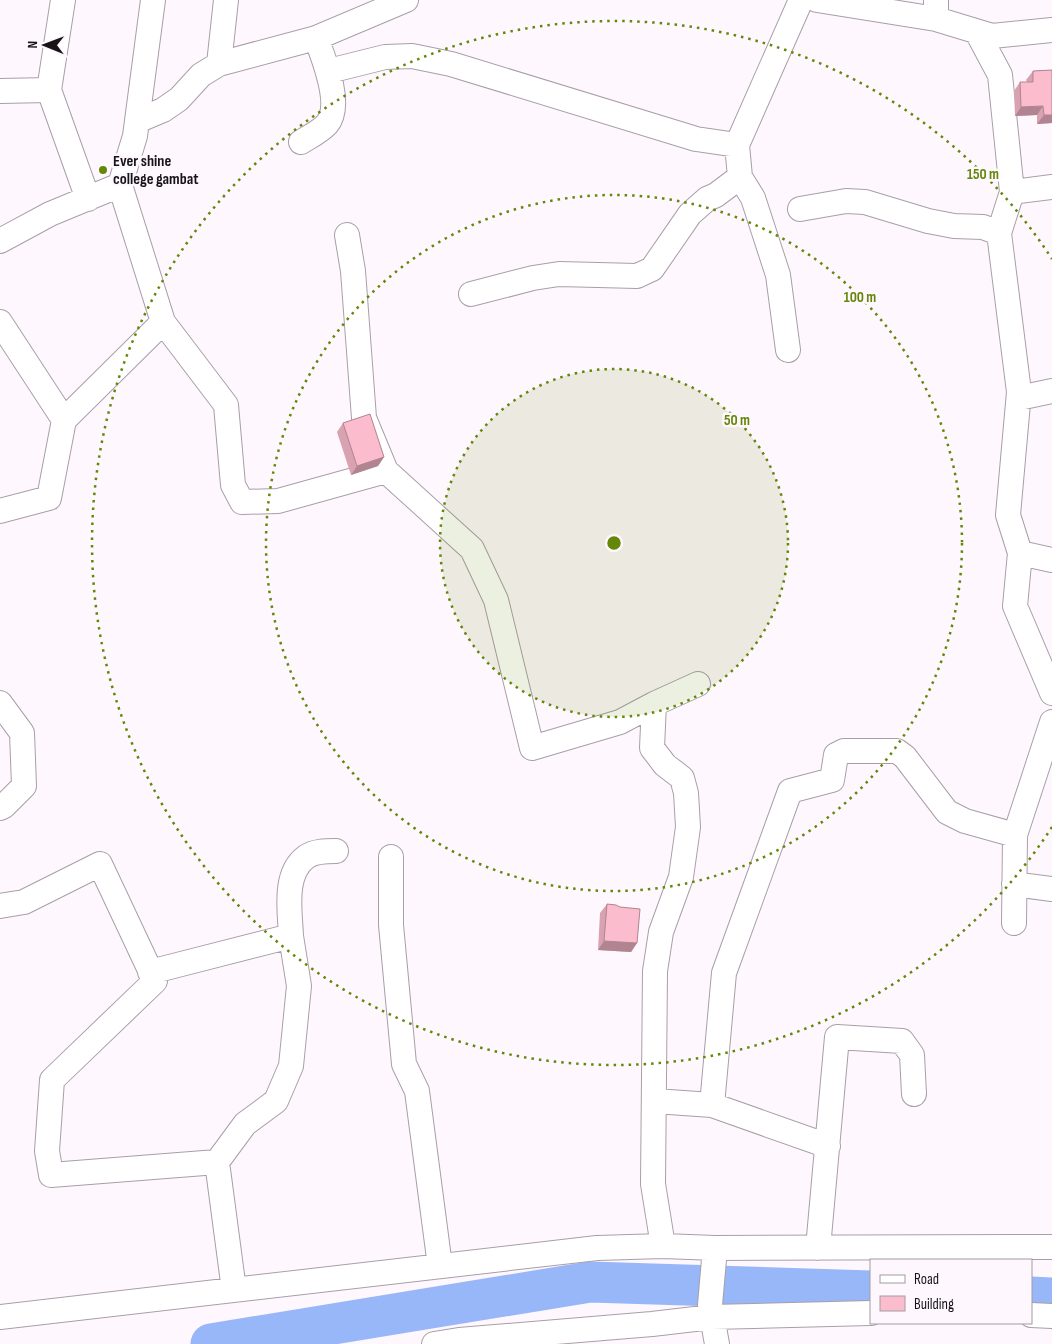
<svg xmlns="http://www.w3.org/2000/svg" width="1052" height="1344" font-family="'Sofia Sans Condensed',sans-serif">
<rect width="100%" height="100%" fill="#fef8fe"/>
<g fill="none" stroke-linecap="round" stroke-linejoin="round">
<path stroke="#98b7f9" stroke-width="41" d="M1031 1297 1052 1298
M211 1344 590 1282 871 1291"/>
<g stroke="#a99ea8" stroke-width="26">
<path id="street" d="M63 0 49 90 88 199
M817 0 936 19V0
M936 19 992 36 1052 30
M977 32 1000 75 1012 192 1052 187
M219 64 226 0
M329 71 385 57 412 56 451 64 696 139 737 145
M0 91 49 90
M137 121 163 110 179 99 201 75 219 64 316 38 406 0
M301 142C309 137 321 131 327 124 343 105 324 59 316 38
M740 177 753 198 778 275 788 350
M1012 192 999 233 1019 392 1008 515 1020 553
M800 209 846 201 865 202 928 221 954 226 983 227 999 233
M0 241 50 214 120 185
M471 294 533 278 559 274 637 276 652 269 690 214 707 199 716 195 740 177 737 145 801 0
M0 322 64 420 49 498 0 511
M163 322 226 405 233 485 242 502 278 501 386 471 364 418 353 271 347 235
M1019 398 1052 391
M64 420 163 322 120 185 135 136 153 0
M386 471 472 549 496 600 532 748 620 722 654 704 698 684
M1052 560 1020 553 1015 606 1052 693
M0 703 22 733 24 786 4 806 0 808
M654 704 652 748 665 765 682 778 686 793 688 827 681 877 661 932 655 971 653 1184 663 1246
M391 857V925L404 1064 417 1091 440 1266
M1014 884 1052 889
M0 906 24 902 100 864 155 981 52 1080 47 1151 51 1175 217 1162 234 1290
M1014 923 1015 835 1052 722
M291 936C290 912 283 874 306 857 314 851 326 851 336 851
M150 972 291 936 299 986 291 1066 276 1101 245 1124 217 1162
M655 1101 712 1105 828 1146
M712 1105 724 973 790 791 832 780 836 755 844 751H897L905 757 947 812 965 821 1015 835
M715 1248 710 1305 717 1344
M818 1248 837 1037 902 1041 912 1055 914 1094
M1031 1315 1052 1316
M0 1317 597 1248 663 1246 715 1248 1052 1247
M434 1344 459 1340 652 1324 712 1317 871 1313"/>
</g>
<use href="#street" stroke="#fff" stroke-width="24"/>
</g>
<path fill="#d8a2b1" d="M1052 70V123L1037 124V115L1015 116 1014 91 1020 82H1027L1026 80 1033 71Z
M343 423 384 457 378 466 351 475 337 432Z
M607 904 637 943 631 952 598 950 600 913Z"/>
<path fill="#b08490" d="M1043 106 1037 115 1015 116 1021 107Z
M1044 115H1052V123L1037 124Z
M384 457 378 466 351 475 357 466Z
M604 941 637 943 631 952 598 950Z"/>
<path fill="#fbbcce" stroke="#b08490" d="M1052 70V115H1044L1043 106 1021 107 1020 82H1033V71Z
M370 414 384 457 357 466 343 423Z
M607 904 616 905 620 907 640 909 637 943 604 941Z"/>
<circle cx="614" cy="543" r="174" fill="#648708" fill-opacity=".12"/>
<g fill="none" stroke="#648708" stroke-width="2.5" stroke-dasharray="2.5 5">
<circle cx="614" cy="543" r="174"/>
<circle cx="614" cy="543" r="348"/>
<path d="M1052 827A522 522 0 1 1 1052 259"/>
</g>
<circle fill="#648708" stroke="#fef8fe" stroke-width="2" cx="103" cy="170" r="5"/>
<g text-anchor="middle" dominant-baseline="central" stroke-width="5" stroke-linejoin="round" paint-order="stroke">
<g font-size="16" font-weight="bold" fill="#171317" stroke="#fef8fe" text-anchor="start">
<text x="113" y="161">Ever shine<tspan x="113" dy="18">college gambat</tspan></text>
</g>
</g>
<circle cx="614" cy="543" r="8" fill="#648708" stroke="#fef8fe" stroke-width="2.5"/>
<g font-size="15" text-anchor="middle" font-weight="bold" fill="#648708" stroke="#fef8fe" stroke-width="5" stroke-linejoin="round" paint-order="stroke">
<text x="983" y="179">150 m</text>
<text x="860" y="302">100 m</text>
<text x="737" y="425">50 m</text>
</g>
<rect x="870" y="1259" width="162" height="65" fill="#fef8fe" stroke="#a29ca2"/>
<rect x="880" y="1275" width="25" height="8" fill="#ffffff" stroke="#a29ca2"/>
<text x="914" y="1284" font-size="15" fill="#171317">Road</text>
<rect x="880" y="1296" width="25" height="15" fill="#fbbcce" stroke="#a29ca2"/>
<text x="914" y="1309" font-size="15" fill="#171317">Building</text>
<g transform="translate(45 45) rotate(271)" stroke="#fef8fe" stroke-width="4" paint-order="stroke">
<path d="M0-4L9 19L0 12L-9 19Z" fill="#171317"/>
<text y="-8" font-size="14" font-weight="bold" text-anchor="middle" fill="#171317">N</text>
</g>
</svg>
